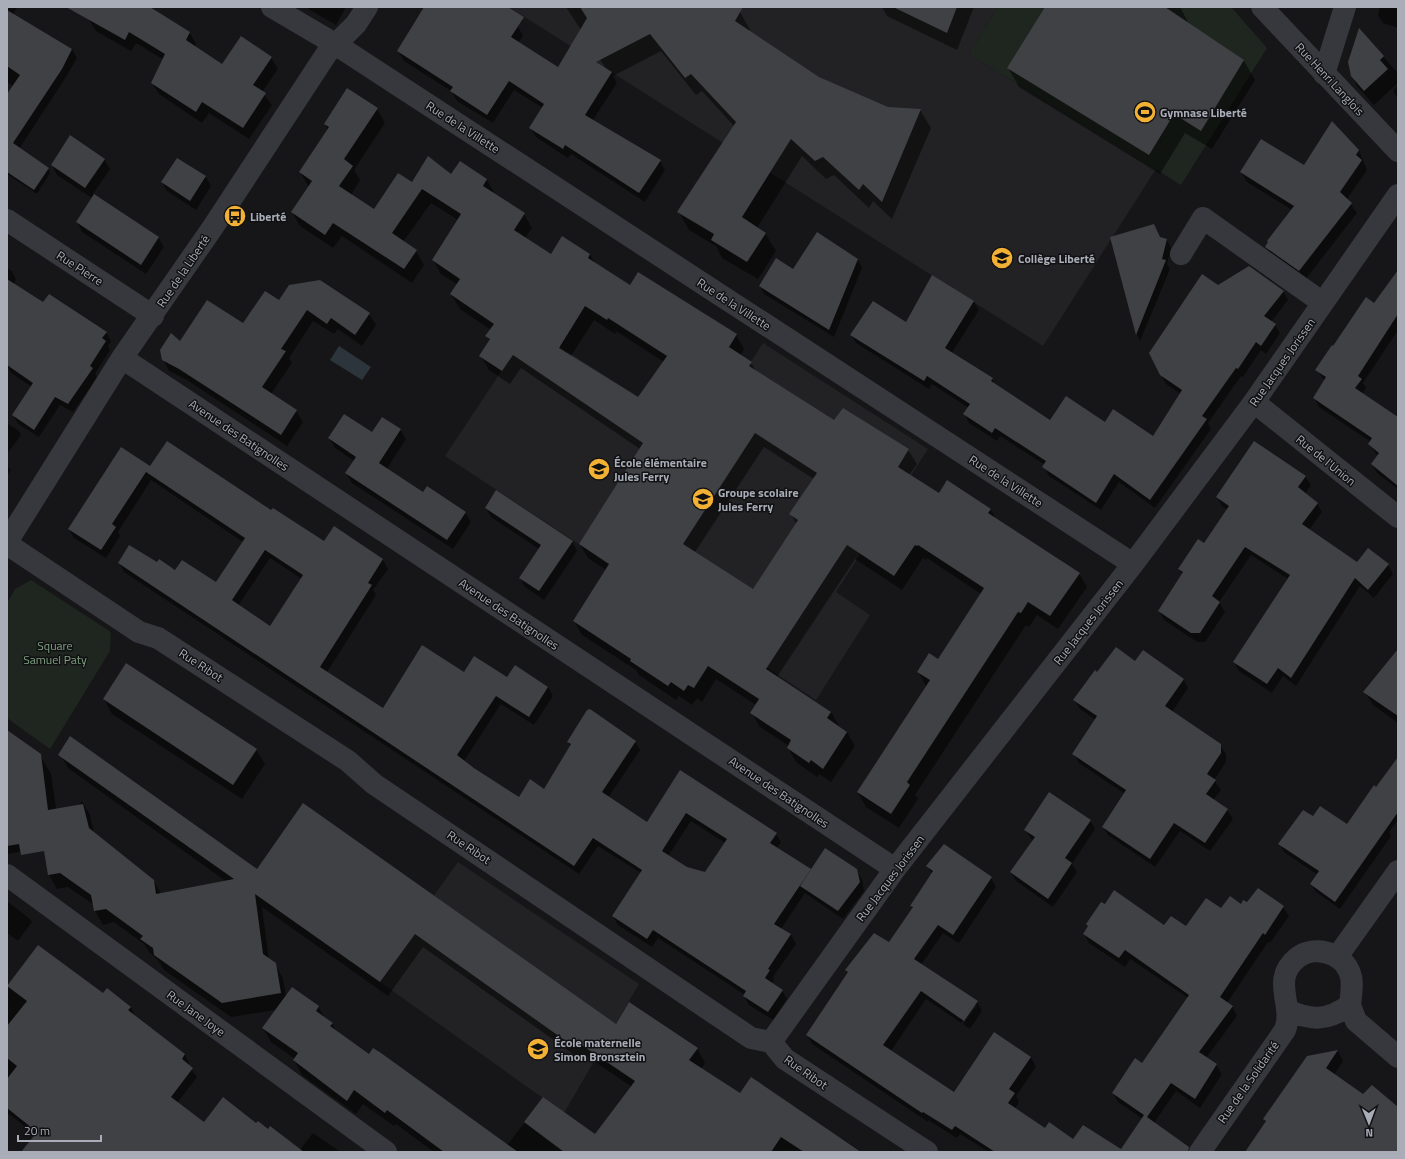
<svg xmlns="http://www.w3.org/2000/svg" width="1405" height="1159" font-family="'Titillium Web',sans-serif">
<rect width="100%" height="100%" fill="#161618"/>
<path fill="#222225" d="M509 7H998L969 54 1156 169 1043 346Z
M530 328 702 437 763 343 928 449 836 592 870 615 816 700 445 456Z
M458 862 639 984 564 1113 380 982 414 934 409 930Z"/>
<path fill="#1e261f" d="M998 7H1231L1267 48 1181 185 969 54Z
M31 580 111 632 110 651 50 749 7 718V603L15 589Z"/>
<path fill="#2c353c" d="M339 346 371 367 362 380 330 360Z"/>
<path fill="#0007" fill-rule="evenodd" d="M7 7H17L13 15 72 49 77 58 66 77 19 149 48 168 50 173 37 194 7 174V96L13 86 7 82Z
M96 7H144L154 10 190 33 196 44 195 47 222 65 271 57 278 69 262 92 272 105 249 139 209 113 202 123 159 94 152 83 164 60 136 43 131 51 96 31 89 20Z
M308 7H346L336 25 310 10Z
M426 7H487L518 26 523 36 518 43 558 69 607 70 566 7H734L740 12 750 30 749 32 819 78 888 108 920 110 931 128 892 219 873 201 869 208 834 175 826 179 802 156 757 228 765 233 776 251 758 279 722 258 716 246 689 230 679 212 734 126 702 91 696 95 661 51 613 76 617 83 593 120 660 161 665 170 645 202 571 154 568 158 536 137 530 128 543 108 514 90 493 123 457 101 451 91 404 61 398 51Z
M882 7H974L957 50 887 16Z
M1046 7H1180L1189 24 1203 35 1244 61 1255 80 1212 149 1185 133 1160 174 1019 87 1008 68Z
M1380 7H1398V28L1383 23 1378 15Z
M1359 30 1398 73V83L1374 105 1357 86 1352 76Z
M1398 85V99L1393 91Z
M377 109 385 123 354 170 360 180 351 195 375 211 412 183 452 175 487 180 495 194 524 214 532 228 525 238 551 255 590 254 595 264 630 286 736 335 744 349 740 356 751 363 756 371 834 422 844 409 908 450 917 464 909 475 939 494 947 482 991 510 996 519 1079 573 1087 587 1058 629 1037 615 1029 627 1026 625 915 795 918 799 899 828 866 807 858 793 926 686 918 672 938 660 981 594 927 558 926 560 923 558 902 590 855 559 777 677 831 712 839 726 847 732 855 746 831 782 819 774 817 777 796 762 788 748 789 746 760 727 752 713 756 705 716 679 702 702 697 698 692 705 679 696 676 700 639 675 636 670 582 635 574 621 606 570 588 558 580 544 640 449 521 368 510 384 489 370 481 356 490 341 487 336 491 330 460 309 451 294 458 285 441 274 433 260 458 220 431 203 403 242 416 251 424 265 412 283 342 236 333 248 300 226 292 212 309 187 300 172 328 130 325 124ZM594 320 615 334 616 331 664 362 638 398 571 356ZM764 447 814 479 791 514 797 525 753 591 695 552Z
M1333 122 1359 151 1367 170 1347 199 1357 213 1305 280 1272 256 1266 247 1292 210 1247 182 1241 172 1304 166Z
M104 159 110 169 93 194 158 237 164 247 146 274 82 232 77 222 92 198 57 175 52 165Z
M206 177 211 186 196 210 167 191 162 182Z
M1154 225 1161 239 1167 240 1171 248 1167 264 1170 269 1140 341 1137 335 1112 237Z
M858 260 862 268 834 337 764 294 760 286 794 270Z
M7 268 12 271 16 280 14 284 43 304 106 332 111 341 108 346 110 350 95 374 97 377 73 412 60 405 39 437 18 424 13 415 32 387 11 373 7 365Z
M1398 272V330L1363 383 1366 388 1362 394 1398 418V489L1377 473 1372 464 1378 456 1369 444 1371 442 1319 407 1314 398 1325 381 1317 370 1374 305Z
M933 276 974 302 979 310 951 354 992 379 995 385 1050 421 1105 424 1153 437 1181 394 1166 384 1161 375 1218 286 1283 291 1288 300 1271 322 1275 325 1280 333 1266 354 1261 350 1243 377 1241 376 1208 423 1211 429 1155 508 1119 482 1101 510 1049 476 1044 467 1045 465 1000 436 997 441 969 423 965 414 969 408 932 384 929 389 856 343 851 335 906 323Z
M320 281 369 314 376 325 362 346 338 329 334 334 313 321 289 358 292 363 271 394 296 411 303 422 287 446 187 380 169 371 163 359 180 342 244 325 279 302Z
M7 423 19 431 21 435 7 454Z
M400 429 406 439 387 469 424 493 465 512 471 522 453 549 352 483 346 473 354 461 335 448 329 438Z
M7 465 11 470 7 476Z
M150 467 272 511 325 543 334 528 383 560 388 569 373 590 376 595 327 672 383 709 464 673 508 679 548 687 553 696 534 725 501 704 464 761 519 798 545 790 571 747 568 742H635L640 750 608 798 648 824 681 772 776 834 781 842 777 848 811 872 856 870 862 879 864 891 843 919 805 893 781 929 791 935 796 944 773 977 774 979 772 983 782 990 787 999 773 1020 749 1005 744 996 745 995 658 938 652 947 618 925 613 916 641 873 598 846 579 874 124 572 119 563H157L217 584 243 542 151 480 118 532 120 536 106 558 74 538 69 529ZM270 558 302 579 270 627 238 606ZM691 821 725 843 706 874 687 868 668 856Z
M1305 476 1311 485 1305 494 1317 503 1322 512 1309 530 1357 563 1388 565 1393 574 1374 598 1360 586 1296 686 1283 676 1272 693 1239 671 1234 662 1288 579 1251 555 1219 602 1225 612 1205 642H1197L1164 620 1159 611 1183 575 1179 569 1205 545 1228 510 1222 506 1217 497Z
M486 508 572 541 577 551 544 600 525 587 520 578 539 549 491 517Z
M1398 650V723L1373 705 1365 692Z
M1135 663 1183 679 1188 688 1172 712 1220 745 1226 754V762L1214 780 1221 790 1213 800 1227 810 1233 819 1210 851 1180 831 1155 867 1108 835 1103 827 1125 794 1079 763 1074 754 1096 720 1080 709 1074 700 1097 673Z
M104 699 256 749 265 764 242 799 112 714Z
M7 731 40 755 51 774 56 808 19 852 7 854Z
M60 754 257 870 303 804 616 1026 697 1048 705 1063 701 1069 740 1094 751 1078 862 1152H792L789 1150 788 1152H434L396 1124 394 1126 363 1104 356 1114 302 1075 294 1060 295 1059 271 1042 263 1028 276 1010 231 1017 164 970 157 959 150 953 144 944 114 922 103 925 95 911 94 905 68 887 57 889 49 875 45 851 82 801 90 815 94 833 154 881 161 894 227 882 68 768ZM262 907 388 996 423 947 579 1058 582 1053 632 1087 595 1135 543 1099 507 1145 337 1033 332 1023 325 1018 318 1007 286 996 283 979 275 964 269 960Z
M1398 758V820L1389 832 1391 836 1340 909 1316 892 1311 884 1318 875 1284 852 1280 844 1313 818 1347 826Z
M1090 820 1095 829 1072 864 1077 872 1053 907 1016 881 1011 873 1033 841 1025 830Z
M928 866 991 878 996 887 959 943 943 933 921 965 977 1002 982 1011 970 1029 963 1024 977 1005H974L961 1023 926 999 891 1051 954 1093 994 1033 1031 1057 1036 1067 1016 1096 1019 1102 1015 1109 1046 1130 1074 1140 1122 1151 1143 1119 1118 1102 1113 1093 1142 1064 1188 998 1130 959 1125 967 1089 943 1084 934 1164 926 1186 928 1222 910 1248 904 1258 889 1283 907 1289 916 1270 943 1268 942 1227 1003 1232 1006 1237 1016 1206 1058 1216 1065 1222 1074 1200 1108 1176 1091 1154 1123 1184 1144 1188 1152H989L960 1134 957 1138 928 1120V1122L812 1044 807 1035 848 974 846 970 889 943 913 909 911 906 932 874Z
M8 902 29 918 32 922 18 941 7 933Z
M38 947 103 994 131 1007 135 1016 185 1055 189 1063 188 1065 197 1077 177 1103 204 1123 256 1124 296 1152H33L36 1135 9 1114 7 1117V988Z
M1338 1051 1343 1061 1334 1075 1363 1096 1398 1109V1152H1246L1266 1122 1264 1119 1307 1057ZM1328 1063H1330L1323 1072Z
M313 1133 339 1151V1152H298Z"/>
<path fill="#404145" fill-rule="evenodd" d="M66 7H150L190 32 186 40 222 64 241 36 272 57 253 85 266 93 243 128 202 102 196 112 151 83 165 54 129 32 125 40Z
M424 7H508L524 17 511 37 558 67 587 18 580 7H743L735 21 819 77 888 107 921 109 882 202 863 184 859 190 823 157 815 161 791 139 742 217 766 233 747 262 711 240 714 234 677 212 736 122 691 74 685 78 650 34 596 62 612 72 585 115 661 160 639 193 565 145 563 149 529 128 544 104 509 81 487 115 450 91 453 87 397 51Z
M893 7H957L947 33Z
M1045 7H1165L1244 60 1201 131 1174 114 1149 155 1007 68Z
M7 10 72 49 62 69 13 143 49 168 34 190 7 172V94L20 75 7 66Z
M1359 28 1384 56 1380 60 1388 69 1364 91 1351 76 1348 62Z
M347 88 378 108 344 159 353 166 339 186 374 209 398 173 412 182 428 156 451 174 460 161 487 179 483 186 525 213 514 230 551 254 562 236 590 254 588 258 630 285 638 272 737 334 729 347 752 362 749 366 834 420 843 408 909 449 898 467 939 493 947 480 991 509 988 513 1080 573 1050 616 1028 602 1021 613 1018 612 907 782 910 785 891 814 857 792 930 680 917 672 929 653 938 659 984 588 918 545 917 546 915 545 894 576 847 545 766 669 831 712 827 718 847 732 823 769 811 760 809 763 787 748 791 740 750 713 759 699 708 666 694 688 688 685 684 691 671 682 668 686 630 661 631 659 573 621 609 564 579 544 643 443 513 355 502 371 479 356 490 339 485 336 494 324 450 294 460 279 432 260 461 214 422 189 392 233 417 250 404 269 333 223 325 235 291 212 312 181 299 172 329 127 324 124ZM585 306 607 320 608 318 667 356 638 397 559 348ZM755 433 817 473 789 514 798 520 753 589 683 544Z
M1332 121 1359 150 1356 155 1362 160 1340 192 1352 203 1299 271 1265 247 1268 242 1267 241 1294 206 1240 172 1261 139 1304 165Z
M70 135 105 159 85 188 51 165Z
M177 158 206 176 190 201 161 182Z
M94 194 159 237 141 265 76 222Z
M1154 224 1160 237 1167 239 1162 259 1166 260 1136 335 1110 237Z
M817 232 858 259 829 330 759 286 776 258 793 269Z
M1249 266 1284 291 1264 316 1276 324 1261 346 1256 342 1238 369 1236 368 1202 416 1207 419 1150 500 1114 474 1096 503 1042 467 1046 461 995 428 992 433 963 414 970 404 927 376 924 381 850 335 873 301 906 322 932 275 974 301 945 348 993 378 991 381 1050 420 1066 396 1105 422 1113 409 1153 436 1182 390 1160 375 1149 353 1202 274 1218 285Z
M1398 270V314L1358 376 1362 379 1355 388 1398 417V486L1371 464 1379 453 1368 444 1372 438 1313 398 1326 377 1315 370 1332 345 1333 346 1366 297 1374 303Z
M7 279 43 302 49 294 107 332 102 338 106 341 90 366 93 368 68 404 55 397 34 430 12 415 33 383 7 365Z
M320 280 370 313 355 335 331 318 327 324 307 310 281 349 286 351 262 387 297 410 281 435 179 369 162 360 160 350 171 333 180 341 207 300 243 323 265 291 279 300 289 285Z
M344 414 372 432 382 417 401 429 379 463 423 492 427 486 466 512 447 540 345 473 356 457 328 438Z
M167 441 271 510 273 508 324 541 334 526 383 559 368 583 372 585 320 667 383 708 422 645 464 672 474 656 507 677 515 665 548 687 529 717 496 696 457 755 474 768 519 797 530 779 544 789 571 744 567 742 587 710 590 709 636 741 602 792 647 822 680 770 777 833 770 843 811 869 774 924 791 934 768 969 770 970 765 978 783 990 768 1012 743 996 746 991 653 930 647 939 612 916 642 870 593 838 574 866 118 563 129 545 157 562 159 559 175 570 182 560 216 582 245 538 146 472 112 524 116 527 101 550 68 529 121 447 150 466ZM265 550 303 575 270 626 232 600ZM686 813 727 839 705 872 687 867 662 851Z
M1254 441 1306 476 1298 487 1318 503 1302 524 1357 562 1368 548 1389 564 1368 590 1355 578 1291 678 1278 668 1267 684 1233 662 1290 575 1245 547 1212 596 1220 602 1200 633H1191L1158 611 1183 572 1178 569 1198 539 1204 543 1229 506 1216 497Z
M496 490 573 541 539 591 519 578 541 545 485 508Z
M1116 647 1135 661 1143 650 1184 679 1165 706 1221 744V753L1207 774 1216 780 1206 794 1228 809 1205 843 1174 823 1150 859 1102 827 1126 790 1072 754 1097 716 1073 700 1095 670 1097 672Z
M1398 649V716L1363 692Z
M126 663 257 749 233 785 103 699Z
M7 730 41 754 48 810 83 804 89 828 154 880 156 894 234 879 58 755 70 736 257 869 303 803 616 1024 629 1002 698 1048 689 1060 740 1093 751 1077 861 1152H804L781 1137 771 1152H564L524 1122 543 1097 595 1134 635 1081 574 1040 570 1044 415 934 380 982 255 894 263 954 276 963 281 993 222 1003 154 955 153 948 140 939 143 936 106 909 94 911 91 895 60 873 48 875 44 851 21 855 19 844 7 846Z
M1398 757V812L1335 902 1310 884 1319 871 1278 844 1303 810 1313 816 1320 806 1347 824 1374 785 1376 787Z
M1049 792 1091 820 1065 858 1072 863 1048 899 1010 872 1035 837 1024 830Z
M944 844 992 877 953 935 938 925 914 959 978 1001 964 1021 921 991 883 1045 954 1092 994 1032 1031 1057 1009 1089 1015 1093 1008 1103 1045 1128 1049 1122 1073 1139 1083 1125 1121 1149 1144 1115 1112 1093 1135 1058 1142 1063 1189 995 1125 950 1119 958 1083 934 1088 926 1086 924 1101 902 1105 904 1114 890 1164 925 1171 916 1186 926 1206 898 1221 908 1230 896 1241 904 1243 900 1247 902 1258 888 1284 906 1265 935 1263 933 1220 997 1233 1006 1199 1052 1217 1064 1195 1099 1171 1083 1147 1117 1189 1147 1188 1152H995L955 1126 952 1130 923 1112 922 1113 806 1035 848 972 845 970 874 933 889 942 913 907 910 906 933 871 926 866Z
M825 848 857 869 860 882 838 911 800 886Z
M38 945 103 993 107 988 131 1007 128 1010 185 1054 182 1059 193 1068 171 1097 204 1122 223 1097 256 1123 258 1121 268 1129 270 1126 304 1152H21L37 1132 7 1108V1079L17 1066 7 1058V1026L27 1001 7 986Z
M292 987 319 1006 316 1011 333 1023 330 1026 369 1054 373 1048 381 1053 518 1152H444L387 1110 385 1113 354 1090 347 1101 293 1060 298 1053 262 1028Z
M1338 1050 1326 1068 1363 1094 1372 1085 1398 1107V1152H1245L1266 1121 1263 1119 1307 1056Z"/>
<g fill="none" stroke-linecap="round" stroke-linejoin="round">
<path stroke="#37383d" stroke-width="22" d="M272 7 335 44 1133 564
M1262 7 1398 151
M1324 74 1345 7
M7 220 153 316
M1181 254 1203 218 1323 303
M122 358 895 869
M1254 402 1398 517
M7 542 122 358 213 227 327 53 356 24 367 7
M7 544 139 632 158 638 348 761 374 784 751 1038 771 1042 785 1059 927 1152
M7 875 386 1152
M1337 957 1398 871
M1350 1005 1356 1021 1398 1057
M771 1042 895 869 1133 564 1254 402 1398 195
M1200 1152 1285 1030C1295 1005 1270 980 1297 958 1313 945 1341 952 1349 971 1354 981 1351 995 1350 1005 1327 1021 1312 1021 1287 1010"/>
</g>
<defs>
<g id="stadium-disc" transform="scale(1.15)"><circle r="9.5" fill="#f2b134" stroke="#111113"/><path d="M0-5a6.5 5 0 1 0 0 10a6.5 5 0 1 0 0-10ZM-3.5-1.8h7v3.6h-7Z" fill="#111"/></g>
<g id="bus-disc" transform="scale(1.15)"><circle r="9.5" fill="#f2b134" stroke="#111113"/><path d="M-5-6H5V4H4V6H2V4H-2V6H-4V4H-5ZM-3.5-4V0h7V-4ZM-3.5 1.2v1.5H-2V1.2ZM2 1.2v1.5H3.5V1.2Z" fill="#111"/></g>
<g id="school-disc" transform="scale(1.15)"><circle r="9.5" fill="#f2b134" stroke="#111113"/><path d="M0-5L7-2L0 1L-7-2ZM-4 1L0 2.5L4 1V4Q0 6-4 4Z" fill="#111"/></g>
</defs>
<g fill-rule="evenodd">
<use href="#stadium-disc" x="1145" y="112"/>
<use href="#bus-disc" x="235" y="216"/>
<use href="#school-disc" x="1002" y="258"/>
<use href="#school-disc" x="599" y="469"/>
<use href="#school-disc" x="703" y="499"/>
<use href="#school-disc" x="538" y="1049"/>
</g>
<g text-anchor="middle" dominant-baseline="central" stroke-width="3" stroke-linejoin="round" paint-order="stroke">
<g font-size="12" fill="#a8adb8" stroke="#111113">
<text transform="translate(1330 79) rotate(47)">Rue Henri Langlois</text>
<text transform="translate(463 127) rotate(33)">Rue de la Villette</text>
<text transform="translate(80 268) rotate(33)">Rue Pierre</text>
<text transform="translate(183 271) rotate(-56)">Rue de la Liberté</text>
<text transform="translate(734 304) rotate(33)">Rue de la Villette</text>
<text transform="translate(1282 362) rotate(-55)">Rue Jacques Jorissen</text>
<text transform="translate(239 435) rotate(34)">Avenue des Batignolles</text>
<text transform="translate(1326 460) rotate(39)">Rue de l'Union</text>
<text transform="translate(1006 481) rotate(33)">Rue de la Villette</text>
<text transform="translate(509 614) rotate(34)">Avenue des Batignolles</text>
<text transform="translate(1088 622) rotate(-52)">Rue Jacques Jorissen</text>
<text transform="translate(201 665) rotate(33)">Rue Ribot</text>
<text transform="translate(779 792) rotate(34)">Avenue des Batignolles</text>
<text transform="translate(469 847) rotate(34)">Rue Ribot</text>
<text transform="translate(890 878) rotate(-53)">Rue Jacques Jorissen</text>
<text transform="translate(196 1013) rotate(36)">Rue Jane Joye</text>
<text transform="translate(806 1072) rotate(35)">Rue Ribot</text>
<text transform="translate(1248 1082) rotate(-55)">Rue de la Solidarité</text>
</g>
<g font-size="12" font-weight="bold" fill="#a8adb8" stroke="#111113" text-anchor="start">
<text x="1160" y="112">Gymnase Liberté</text>
<text x="250" y="216">Liberté</text>
<text x="1018" y="258">Collège Liberté</text>
<text x="614" y="462">École élémentaire<tspan x="614" dy="14">Jules Ferry</tspan></text>
<text x="718" y="492">Groupe scolaire<tspan x="718" dy="14">Jules Ferry</tspan></text>
<text x="554" y="1042">École maternelle<tspan x="554" dy="14">Simon Bronsztein</tspan></text>
</g>
<g font-size="12" fill="#7fa381" stroke="#111113">
<text x="55" y="645">Square<tspan x="55" dy="14">Samuel Paty</tspan></text>
</g>
</g>
<rect width="1405" height="1159" fill="none" stroke="#a8adb8" stroke-width="16"/>
<g transform="translate(1369 1123) rotate(179)" stroke="#111113" stroke-width="3" paint-order="stroke">
<path d="M0-3L7 15L0 10L-7 15Z" fill="#a8adb8"/>
<text y="-6" font-size="11" font-weight="bold" text-anchor="middle" fill="#a8adb8">N</text>
</g>
<path d="M18 1135v6h83v-6" fill="none" stroke="#a8adb8" stroke-width="2"/>
<text x="24" y="1135" font-size="12" fill="#a8adb8" stroke="#111113" stroke-width="3" paint-order="stroke">20 m</text>
</svg>
